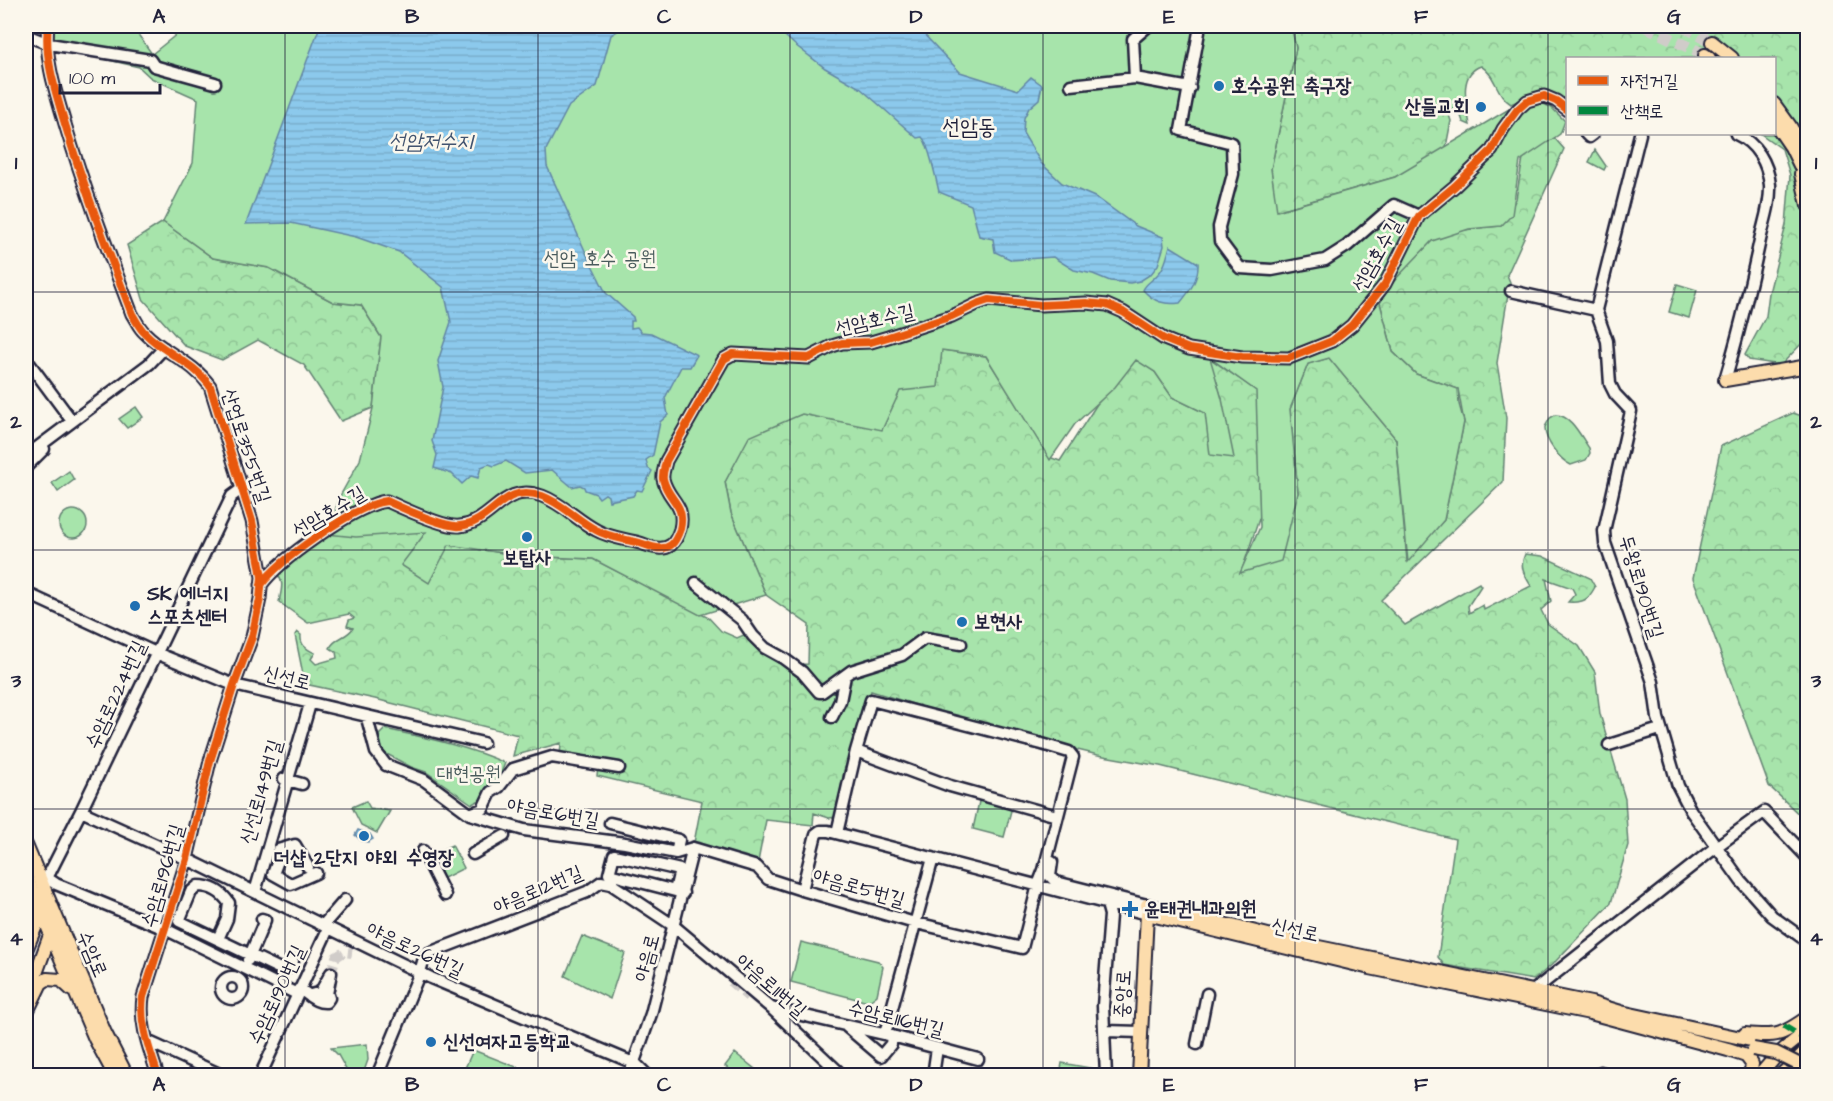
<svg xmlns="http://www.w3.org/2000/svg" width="1833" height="1101" font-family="'Architects Daughter','Poor Story',sans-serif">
<defs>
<pattern id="forest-crowns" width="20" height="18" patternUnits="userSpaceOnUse" patternTransform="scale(1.5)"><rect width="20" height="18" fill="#a7e4ab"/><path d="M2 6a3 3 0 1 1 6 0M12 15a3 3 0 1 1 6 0" fill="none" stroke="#8fc394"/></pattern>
<pattern id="water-rules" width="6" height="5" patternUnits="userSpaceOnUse" patternTransform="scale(1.5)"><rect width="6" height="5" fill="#8cc9ec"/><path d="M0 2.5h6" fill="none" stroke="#78accb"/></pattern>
</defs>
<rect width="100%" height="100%" fill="#fbf7ec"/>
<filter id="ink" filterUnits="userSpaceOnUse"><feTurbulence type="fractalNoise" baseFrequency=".0167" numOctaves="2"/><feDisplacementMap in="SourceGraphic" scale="12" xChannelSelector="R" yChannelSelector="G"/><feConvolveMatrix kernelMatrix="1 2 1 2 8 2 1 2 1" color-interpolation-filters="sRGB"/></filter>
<g filter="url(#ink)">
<path fill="url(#forest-crowns)" stroke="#648373" stroke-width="1.5" d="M1291 26H1807V338L1781 365 1749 360 1745 355 1766 316 1769 293 1786 225 1790 175 1782 149 1761 134H1774V58H1568L1567 106 1566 104 1524 98 1511 104C1496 95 1496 75 1481 66 1457 74 1467 106 1470 125L1463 122 1460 113 1454 109 1448 112 1451 121 1445 152 1395 177 1276 211 1271 169 1296 48Z
M1551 134 1564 149 1507 275 1510 282 1497 363 1506 418 1503 482 1381 600 1405 625 1479 583 1481 586 1468 606 1469 613 1483 605 1484 610 1531 586C1524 574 1519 567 1525 554L1542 556 1590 578 1595 587C1588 600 1584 603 1568 602L1575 594 1572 588 1546 579 1551 601 1541 610 1548 624 1579 646 1595 672 1600 714 1625 799 1628 845 1611 903 1555 962 1534 980 1444 965 1438 957 1455 839 1160 766 1098 755 1004 732 871 691 860 732 844 770 836 817 829 818 814 813 813 825 766 820 757 867 693 848 702 801 597 776 598 765 560 756 561 743 513 756 518 735 375 699 305 684 295 635 297 632 301 635C300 645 306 649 315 653L311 659 316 664 337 658 336 652 330 648C335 637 347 638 353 628L347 626 349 620 354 618 349 614 308 623 279 602C282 587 285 582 274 570L327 534 427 532 449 545 523 556 593 559 709 618 721 631 737 638 751 632 778 663 783 656 793 665 808 664 809 625 766 595 731 513 725 482 752 430 802 414 882 429 900 390 938 381 941 350 986 356 1049 457 1060 461 1097 404 1136 359 1155 372 1172 397 1205 413 1222 399 1209 358 1257 391 1260 516 1241 573 1298 493 1290 409 1308 364 1329 358 1396 439 1407 561 1444 520 1464 422 1458 389 1416 374 1393 352 1380 303C1390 285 1414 253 1431 241 1446 231 1483 227 1501 226L1516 199 1524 152Z
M163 222 213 258 269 268 333 302 361 305 381 337 373 408 341 421 304 365 258 340 222 360 185 346 143 299 127 245Z
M1793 413 1808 418 1807 822 1769 786 1693 578 1721 446Z"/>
<path fill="#a7e4ab" stroke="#648373" stroke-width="1.5" d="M54 26H132L152 54 187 26H1291L1296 48 1271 169 1277 211 1395 177 1509 109 1542 103 1552 108 1565 121 1560 134 1520 161 1512 215 1501 226 1469 229 1432 241 1390 285 1380 303 1393 352 1416 374 1458 389 1459 404 1464 422 1444 520 1408 562 1396 439 1329 358 1308 364 1290 409 1298 493 1281 561 1240 573 1260 527 1256 391 1210 358 1222 399 1234 458 1210 455 1205 413 1172 397 1155 372 1136 360 1115 387 1075 424 1050 460 986 356 942 350 938 387 900 391 882 430 802 414 749 437 725 482 731 513 766 595 700 615 593 559 523 556 449 545 429 583 401 565 426 532 356 537 327 534 340 496 360 460 373 408 381 337 361 305 333 302 269 268 213 258 163 222 193 163 198 99 151 78 139 67 51 47Z
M1595 150 1606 166 1604 170 1589 162Z
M1677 284 1697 290 1689 318 1669 312Z
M136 407 143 417 127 428 119 419Z
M1555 415C1571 414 1581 437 1589 448L1590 453 1586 460 1571 465C1560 460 1544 440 1545 427L1550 418Z
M69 471 74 480 58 492 52 483Z
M59 524a14 14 0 1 1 28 0a14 14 0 1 1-28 0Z
M385 729C426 738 467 746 505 763L498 781 488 785 480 800 472 804 426 772 411 767 383 752 379 735Z
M980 797 1012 807 1004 837 973 829Z
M366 801 370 808 390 811 377 833 361 825 352 807Z
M452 845 464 868 438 881 426 857Z
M582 936 625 953 610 999 565 976Z
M801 942 878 961 883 967 877 995 868 1002 791 982Z
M367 1044 368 1060 363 1074 349 1075 338 1055 331 1048Z
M473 1050 537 1075H462Z
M735 1053 760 1073 757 1075H737L725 1066Z
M1062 1063 1096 1069 1095 1075H1060Z"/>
<path fill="url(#water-rules)" stroke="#6286a5" stroke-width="1.5" d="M320 26H625L611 35 597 86 569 106 546 150 547 166 586 253 606 293 633 317 634 321H631V328L637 327 641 332 651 333 697 355 690 367H681L665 398 668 415 660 422 653 455 646 460 648 468 652 471 642 491 637 490 633 496 609 501 608 496 605 494 599 498 596 494 585 490 584 487 580 485 572 487 552 470 525 473 506 461 494 466 489 464 481 467 478 478 471 476 462 484 452 474 434 468 437 455 432 441 443 387 438 361 451 322 443 287 399 252 356 237 291 223 246 224Z
M774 26H916L960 72 1018 90 1031 77 1042 85 1039 99 1029 108 1024 118 1023 133 1041 163 1062 183 1097 198 1136 226 1163 237 1164 246 1158 265 1151 274 1140 281 1130 283 1110 281 1093 274 1074 270 1053 257 1012 260 995 252 993 239 979 236 971 205 939 192C936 179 929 144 922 137L917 138 860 88 825 68 795 45Z
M1170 246 1198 263C1199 279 1190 291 1180 303 1164 305 1154 302 1143 290 1146 283 1152 281 1157 275 1165 268 1167 256 1170 246Z
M358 830 370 834 373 839 368 842 362 841 355 835Z"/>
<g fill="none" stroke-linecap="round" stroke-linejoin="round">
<path stroke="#d0ccc9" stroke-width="10" stroke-dasharray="10 5" stroke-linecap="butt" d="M331 973 336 957 344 952 352 953
M731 982 748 997"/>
<path stroke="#d0ccc9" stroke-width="12" stroke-dasharray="12 6" stroke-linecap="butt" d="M1645 26 1705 55
M1684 26 1712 42"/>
<g stroke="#22223b" stroke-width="15">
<path id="minor" d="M48 26C44 58 56 93 65 124 84 188 108 251 132 314 136 320 139 328 145 333 165 354 191 360 210 386L252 521 262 577 260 599 252 637 234 685 210 761 187 859 143 997C139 1025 150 1050 158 1076
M1199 32 1181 130 1232 143 1233 174 1219 227 1220 241 1240 268 1272 270 1325 260 1347 246 1394 205 1419 216
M26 35 49 44 150 60 154 66 215 83
M1135 78 1190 88
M1071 85 1135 78 1133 39 1148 26
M1586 134 1589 137 1593 134
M1640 134 1596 310 1607 341 1610 384 1615 394 1631 411 1604 531 1605 543 1653 682 1658 718 1678 786 1691 811 1741 881 1772 916 1808 942
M1511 291 1596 310
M26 359 72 421
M1725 380C1739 333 1750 287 1760 240 1764 222 1771 203 1770 185 1768 163 1756 143 1736 134
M26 456 149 364 164 348
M26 467 44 449
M696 583 742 620 753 636 765 648 783 658 802 672 819 692H822L851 671 902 655 925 638 961 644
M261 585C280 559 350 510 381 502L387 501C402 508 446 528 460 526 494 522 502 482 542 496 563 504 577 520 596 530 610 538 626 539 640 543 650 546 661 552 671 545 676 541 678 535 680 529 686 503 668 501 663 479 662 473 665 467 666 461L724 359 733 354 809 358 832 346 842 343 871 342 888 337 952 316 977 304 989 300 1041 305 1086 303 1107 305 1123 312 1164 339 1189 349 1242 357 1289 358 1332 341 1352 325 1385 284 1419 216 1455 186 1492 150 1503 129 1517 110 1527 101 1544 96 1556 101 1568 110
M26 593 156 653 234 685 483 743
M832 717 840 701 845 676
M367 718 376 752 386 765 424 780 470 814 524 830 625 843 676 853 693 848
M1609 745 1660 729
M856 751 950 786 1057 816
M284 779 302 784
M81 811 187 859 431 978 636 1064 648 1076
M470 814 483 809 491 792 499 787 513 769 552 757 619 768
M610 823 679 840 676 853
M693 848 757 867 768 879 802 890 908 921 1022 948 1038 885 1044 870 1073 757 1069 752 1042 744 871 700 856 751 837 833
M278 850 295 845 308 867
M282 850 273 874 291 884 316 873
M423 851 445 895
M473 854 504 836
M1052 862 1050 876 1056 882 1147 905
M47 878 56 884 165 929 297 994
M802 890 816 834 820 831H828L1147 914
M675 891 680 870 614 855 609 874 683 893
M42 892 47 878 81 811 232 496 243 488
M255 892 310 704
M328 929 325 923 345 900
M218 939 227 919 229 903C221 891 211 886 198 886L191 892 179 921 280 969 288 968 293 961
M248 960 265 920 262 919
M221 988a11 11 0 1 1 22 0a11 11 0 1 1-22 0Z
M299 989C309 994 315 1003 326 1002L329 998 328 995 321 992 311 995
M320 993 331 973 327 994
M1528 995 1716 847 1764 812 1808 858
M771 1008 892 1036 978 1059
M847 1027 881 1056 891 1044 892 1036
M1105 1031 1141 1032
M885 1034 933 858
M147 1041 224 1076
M1197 1044 1207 994
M1601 1072 1613 1076
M260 1076 328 929
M377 1076 420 972 424 958 429 953 587 892 601 882 611 884 674 926 770 1007 843 1076
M629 1076 651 1014 693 848
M933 1076 937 1048
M1106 1076 1103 1006 1110 915 1107 904"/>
</g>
<g stroke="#22223b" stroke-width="16">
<path id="major" d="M1712 42 1732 58
M1705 55 1709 58
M1774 104 1790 126 1808 156
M1774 122 1791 147 1808 182
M1801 174 1808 205
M1725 380 1808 366
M26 845 105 1033 127 1076
M26 876 95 1039 115 1076
M1147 905 1304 944 1591 1003 1621 1012 1755 1041
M26 950 42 911
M26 1001 50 935
M26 1014 41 983 47 979 61 980 72 990
M1745 1034C1777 1037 1781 1036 1808 1017
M1139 1076 1147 914 1370 968 1590 1013 1728 1050 1746 1056 1752 1064 1750 1076
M1759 1076 1777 1055 1808 1030
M1780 1076 1808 1049"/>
</g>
<use href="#minor" stroke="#fbf7ec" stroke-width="10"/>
<use href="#major" stroke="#fcdcac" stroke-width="12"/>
<g stroke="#22223b" stroke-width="16" stroke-linecap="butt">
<path id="major-bridge" d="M1753 1049 1776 1053 1808 1069"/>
</g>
<use href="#major-bridge" stroke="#fcdcac" stroke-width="12"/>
<path stroke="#00873e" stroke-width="6" stroke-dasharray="12 6" stroke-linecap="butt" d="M1784 1026 1808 1041"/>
<g stroke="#fbf7ec" stroke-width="11">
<path id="cycleway" d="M48 26C44 58 56 93 65 124 84 188 108 251 132 314 136 320 139 328 145 333 165 354 191 360 210 386L252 521 262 577 260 599 252 637 234 685 210 761 187 859 143 997C139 1025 150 1050 158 1076
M261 585C280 559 350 510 381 502L387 501C402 508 446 528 460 526 494 522 502 482 542 496 563 504 577 520 596 530 610 538 626 539 640 543 650 546 661 552 671 545 676 541 678 535 680 529 686 503 668 501 663 479 662 473 665 467 666 461L724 359 733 354 809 358 832 346 842 343 871 342 888 337 952 316 977 304 989 300 1041 305 1086 303 1107 305 1123 312 1164 339 1189 349 1242 357 1289 358 1332 341 1352 325 1385 284 1419 216 1455 186 1492 150 1503 129 1517 110 1527 101 1544 96 1556 101 1568 110"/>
</g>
<use href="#cycleway" stroke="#e8590c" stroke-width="8"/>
</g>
</g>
<path fill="none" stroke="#22223b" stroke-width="1.5" stroke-opacity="0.55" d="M285 26V1076M538 26V1076M790 26V1076M1043 26V1076M1295 26V1076M1548 26V1076M26 292H1808M26 550H1808M26 809H1808"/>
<g fill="#1f6fb2" stroke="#fbf7ec" stroke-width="2">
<circle cx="1219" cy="86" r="6"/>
<circle cx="1481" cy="107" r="6"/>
<circle cx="527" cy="537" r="6"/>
<circle cx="135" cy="606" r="6"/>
<circle cx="962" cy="622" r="6"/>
<circle cx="364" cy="836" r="6"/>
<path d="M1127 900h6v6h6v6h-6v6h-6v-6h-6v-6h6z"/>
<circle cx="431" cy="1042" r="6"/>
</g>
<g text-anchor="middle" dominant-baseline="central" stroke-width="5" stroke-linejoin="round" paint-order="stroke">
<g font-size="20" font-weight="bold" fill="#22223b" stroke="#fbf7ec" text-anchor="start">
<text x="1231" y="86">호수공원 축구장</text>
<text x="1469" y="107" text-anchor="end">산들교회</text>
<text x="527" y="558" text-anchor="middle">보탑사</text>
<text x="147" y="594">SK 에너지<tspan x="147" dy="23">스포츠센터</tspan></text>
<text x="974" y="622">보현사</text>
<text x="364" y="858" text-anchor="middle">더샵 2단지 야외 수영장</text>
<text x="1144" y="909">윤태권내과의원</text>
<text x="443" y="1042">신선여자고등학교</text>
</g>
<g font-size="20" fill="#22223b" stroke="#fbf7ec">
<text transform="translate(1377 255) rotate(-61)">선암호수길</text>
<text transform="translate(875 320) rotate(-13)">선암호수길</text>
<text transform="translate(246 446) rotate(72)">산업로355번길</text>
<text transform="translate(329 512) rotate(-31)">선암호수길</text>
<text transform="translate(1641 587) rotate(73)">두왕로190번길</text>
<text transform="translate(287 678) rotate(14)">신선로</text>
<text transform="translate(116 695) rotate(-65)">수암로224번길</text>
<text transform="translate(261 792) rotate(-74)">신선로149번길</text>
<text transform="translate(553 813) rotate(10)">야음로6번길</text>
<text transform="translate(163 876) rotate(-74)">수암로196번길</text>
<text transform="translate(859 888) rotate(16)">야음로5번길</text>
<text transform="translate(538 890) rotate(-23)">야음로12번길</text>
<text transform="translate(1295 930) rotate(13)">신선로</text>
<text transform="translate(415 950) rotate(25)">야음로26번길</text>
<text transform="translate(92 954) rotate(67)">수암로</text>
<text transform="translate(647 958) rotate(-75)">야음로</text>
<text transform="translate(771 986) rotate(41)">야음로11번길</text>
<text transform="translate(1123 994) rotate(-87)">중앙로</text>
<text transform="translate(277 995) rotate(-65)">수암로190번길</text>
<text transform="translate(896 1019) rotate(14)">수암로116번길</text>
</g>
<g font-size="20" fill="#4a5c5d" stroke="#fbf7ec">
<text x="600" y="259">선암 호수 공원</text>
<text x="469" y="774">대현공원</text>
</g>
<g font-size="21" font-style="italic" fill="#425470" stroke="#fbf7ec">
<text x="431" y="141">선암저수지</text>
</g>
<g font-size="22" fill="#22223b" stroke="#fbf7ec">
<text x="969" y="127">선암동</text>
</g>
</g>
<rect width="1833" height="1101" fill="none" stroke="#fbf7ec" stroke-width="66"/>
<rect x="1566" y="57" width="210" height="78" fill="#fbf7ec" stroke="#a4a2a5" stroke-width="1.5"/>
<rect x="1578" y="76" width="30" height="9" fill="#e8590c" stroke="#a4a2a5" stroke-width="1.5"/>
<text x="1620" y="87" font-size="18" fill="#22223b">자전거길</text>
<rect x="1578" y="106" width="30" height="9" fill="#00873e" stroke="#a4a2a5" stroke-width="1.5"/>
<text x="1620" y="117" font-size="18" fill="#22223b">산책로</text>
<path d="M60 84v9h100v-9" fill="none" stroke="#22223b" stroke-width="3"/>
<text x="69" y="84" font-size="18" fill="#22223b" stroke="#fbf7ec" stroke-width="4.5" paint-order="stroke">100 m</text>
<rect x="33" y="33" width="1767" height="1035" fill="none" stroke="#22223b" stroke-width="2"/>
<g font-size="20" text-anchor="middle" font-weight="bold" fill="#22223b">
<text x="159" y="23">A</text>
<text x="412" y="23">B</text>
<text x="664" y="23">C</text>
<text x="916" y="23">D</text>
<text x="1169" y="23">E</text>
<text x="1421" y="23">F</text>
<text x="1674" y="23">G</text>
<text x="16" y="169">1</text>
<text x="1816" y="169">1</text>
<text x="16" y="428">2</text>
<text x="1816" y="428">2</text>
<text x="16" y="687">3</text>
<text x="1816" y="687">3</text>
<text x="16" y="945">4</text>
<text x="1816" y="945">4</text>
<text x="159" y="1091">A</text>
<text x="412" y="1091">B</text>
<text x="664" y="1091">C</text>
<text x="916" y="1091">D</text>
<text x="1169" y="1091">E</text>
<text x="1421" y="1091">F</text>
<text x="1674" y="1091">G</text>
</g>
</svg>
